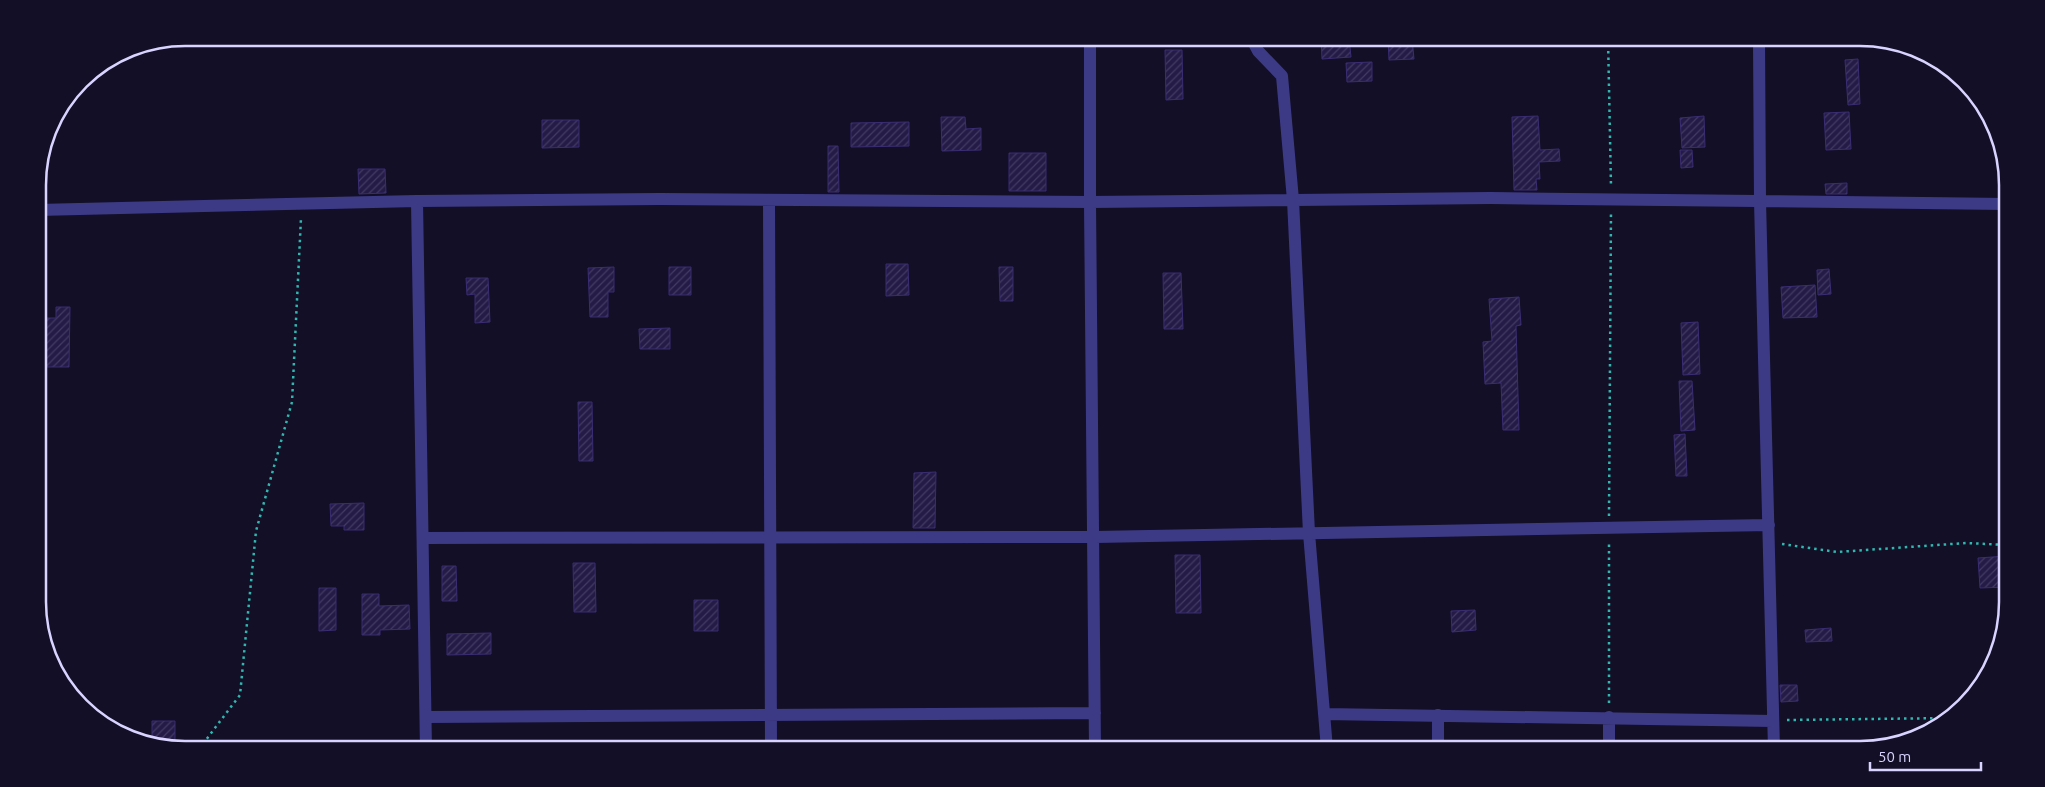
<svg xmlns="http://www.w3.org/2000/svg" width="2045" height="787" font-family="Ubuntu,sans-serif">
<defs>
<pattern id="building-hatch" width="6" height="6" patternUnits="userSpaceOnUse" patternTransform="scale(1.25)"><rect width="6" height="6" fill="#241b47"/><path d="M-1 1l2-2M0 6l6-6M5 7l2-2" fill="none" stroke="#433b63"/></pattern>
</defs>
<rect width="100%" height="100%" fill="#130f26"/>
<path fill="url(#building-hatch)" stroke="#3b2d73" d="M1321 38H1349L1351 57 1322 59Z
M1388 38H1412L1414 59 1389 60Z
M1165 50H1182L1183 99 1166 100Z
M1858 59 1860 104 1848 105 1845 60Z
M1372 62V81L1347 82 1346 63Z
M1849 112 1851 149 1826 150 1824 113Z
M1538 116 1540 150 1559 149 1560 161 1539 162 1540 179H1536L1537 190H1514L1512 117Z
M1704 116 1705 147 1682 148 1680 118Z
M941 117H965L966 129 981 128V150L942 151Z
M542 120H579V147L542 148Z
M909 122V146L851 147V123Z
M828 146H838L839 192H828Z
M1680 150H1692L1693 167 1681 168Z
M1009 153H1046V191H1009Z
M358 169H385L386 193 359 194Z
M1847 183V194H1826L1825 184Z
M886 264H908L909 295 886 296Z
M614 267V292H608V317H590L588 268Z
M669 267H691V295H669Z
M999 267H1013V301H1000Z
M1829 269 1831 294 1818 295 1817 270Z
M1163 273H1181L1183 329H1164Z
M466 278H488L490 322 475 323V294L467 295Z
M1815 285 1817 317 1783 318 1781 287Z
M1519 297 1521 325 1516 326 1519 430H1503L1501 383 1485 384 1483 342 1492 341 1489 299Z
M56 307H70L69 367H42V346H39V318H56Z
M1698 322 1700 374 1683 375 1681 323Z
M670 328V349H640L639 329Z
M1679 381H1692L1695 430 1681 431Z
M578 402H592L593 461H579Z
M1685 434 1687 476H1676L1674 435Z
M936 472 935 528H913L914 473Z
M364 503V530H344V526H331L330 504Z
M1175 555H1200L1201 613H1176Z
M2007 556V587L1980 588 1978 558Z
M573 563H595L596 612H574Z
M442 566H456L457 601H442Z
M319 588H336V630L319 631Z
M362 594H379V606L409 605 410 629 380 630V635H362Z
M694 600H718V631H694Z
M1475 610 1476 630 1452 632 1451 611Z
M1831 628 1832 641 1806 642 1805 630Z
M491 633V654L447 655V634Z
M1780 685H1797L1798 701 1781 702Z
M152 721H175V742H152Z"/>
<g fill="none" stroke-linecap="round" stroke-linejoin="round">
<path stroke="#2fb8b0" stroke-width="2.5" stroke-dasharray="2.5 4" stroke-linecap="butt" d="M1608 38 1611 186
M1609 516 1611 211
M1782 544 1837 552 1966 543 2007 545
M1609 703V541
M1787 720 1951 718
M199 749 240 695 256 531 292 402 301 218"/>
<path stroke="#3d3a85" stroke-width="12" d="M1090 38V202L1095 749
M1251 38 1258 51 1282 76 1293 200 1309 533 1327 749
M1759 38 1760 201 1774 749
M769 200 771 749
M417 201 426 749
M38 210 417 201 660 199 1090 202 1491 198 2006 204
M423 538 1095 537 1769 525
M1324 714 1773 721
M1438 715V749
M426 717 1095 713
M1609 717V749"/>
</g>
<path d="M0 0H2045V787H0ZM185 46H1860A139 139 0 0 1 1999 185V602A139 139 0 0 1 1860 741H185A139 139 0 0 1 46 602V185A139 139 0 0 1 185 46Z" fill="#130f26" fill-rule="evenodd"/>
<path fill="none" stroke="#d9d4ff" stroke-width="2.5" d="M185 46H1860A139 139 0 0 1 1999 185V602A139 139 0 0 1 1860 741H185A139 139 0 0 1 46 602V185A139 139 0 0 1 185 46Z"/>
<path d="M1870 762v8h111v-8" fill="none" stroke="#d9d4ff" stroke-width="2.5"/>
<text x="1878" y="762" font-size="15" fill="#d9d4ff" stroke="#130f26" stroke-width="4" paint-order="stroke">50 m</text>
</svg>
